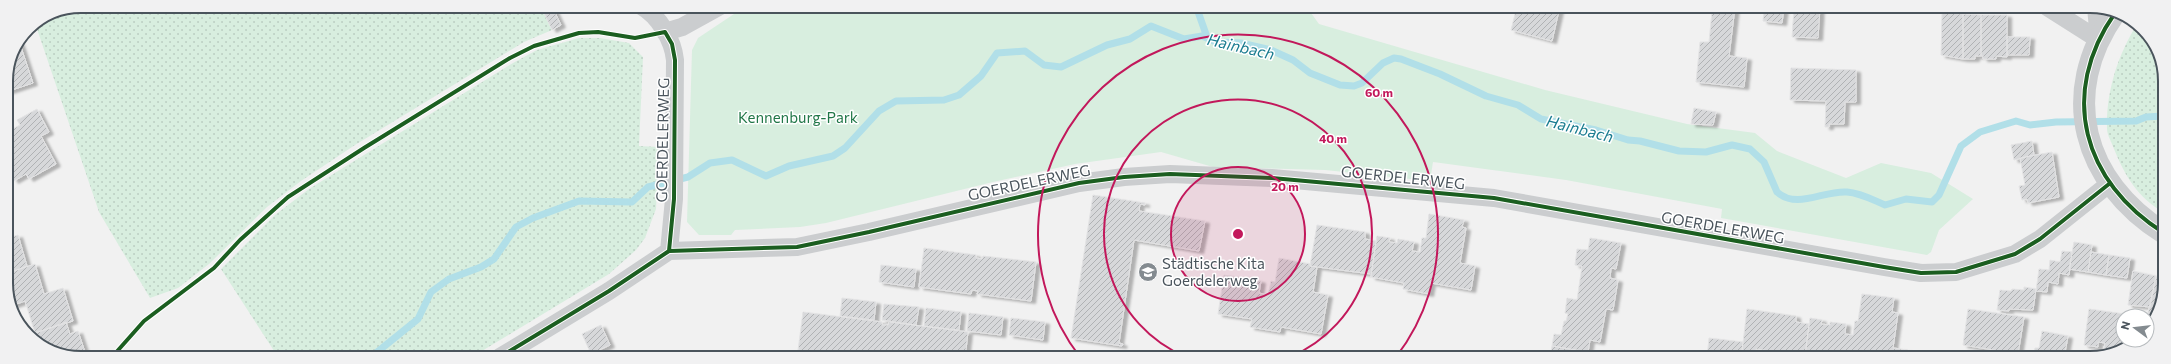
<svg xmlns="http://www.w3.org/2000/svg" width="2171" height="364" font-family="Commissioner,sans-serif">
<defs>
<pattern id="grass-dots" width="8" height="8" patternUnits="userSpaceOnUse"><rect width="8" height="8" fill="#d8eedf"/><path d="M2 2h.1M6 6h.1" fill="none" stroke="#bbcec2" stroke-width="1.8" stroke-linecap="round"/></pattern>
<pattern id="building-hatch" width="6" height="6" patternUnits="userSpaceOnUse"><rect width="6" height="6" fill="#d7d8da"/><path d="M-1 1l2-2M0 6l6-6M5 7l2-2" fill="none" stroke="#b0b2b4"/></pattern>
<filter id="shadow"><feDropShadow dx="4.5" dy="2.5" stdDeviation="1" flood-color="#0004"/></filter>
</defs>
<rect width="100%" height="100%" fill="#f1f1f1"/>
<path fill="url(#grass-dots)" d="M81 6H541L552 30 524 42 355 145 301 181 267 207 209 264 178 288 150 298 99 212 35 23 52 12Z
M2137 24 2164 66V213C2137 196 2126 178 2114 149 2112 143 2107 135 2107 129 2106 91 2118 55 2137 24Z
M579 38H600L629 43 643 57 639 146 659 147 656 209 645 238 636 250 609 274 472 357H278L221 269 275 215 309 189 513 63 537 50Z"/>
<path fill="#d8eedf" d="M746 6H1306L1319 24 1545 90 1687 124 1755 133 1777 151 1846 178 1881 163 1931 173 1973 199 1939 230 1931 252 1927 255 1721 218 1722 209 1566 180 1433 162 1430 181 1325 170 1213 167 1161 152 1075 164 993 182 826 223 800 227 735 230 731 235H699L687 222 692 50 698 38Z"/>
<g fill="none" stroke-linecap="round" stroke-linejoin="round">
<path stroke="#b1dfe8" stroke-width="7" d="M1196 6 1207 37
M371 357 418 319 431 292 449 279 481 267 494 259 516 227 533 218 579 201 632 202 648 187 688 177 710 163 732 160 766 176 789 166 833 156 845 148 879 111 896 101 944 100 959 95 981 76 997 53 1025 51 1044 65 1061 67 1107 45 1130 39 1151 26 1184 39 1202 36 1216 42 1241 43 1271 50 1293 60 1310 73 1340 85 1354 86 1362 83 1383 63 1394 58 1401 59 1440 74 1486 96 1518 105 1541 119 1596 130 1628 140 1640 141 1679 151 1706 152 1732 145 1750 149 1764 162 1777 192C1797 210 1824 190 1847 192 1861 193 1873 200 1885 205L1906 199 1932 202 1939 195 1961 146 1980 132 2016 121 2030 125 2056 122 2136 121 2146 117 2164 116"/>
</g>
<path fill="url(#building-hatch)" stroke="#e3e3e4" filter="url(#shadow)" d="M552 6 561 25 552 30 543 11Z
M1517 6H1560L1552 41 1511 30Z
M1635 7H1654V9Z
M1711 7H1735L1729 56 1747 58 1744 87 1696 82 1700 42H1709L1712 11 1710 10Z
M1757 7H1784L1782 23 1763 21 1764 9 1757 8Z
M1794 7H1820L1818 38 1792 37Z
M1942 13 1963 14V59L1941 55Z
M1963 14 1981 15V56H1975V59H1963Z
M1981 15H2007V57L1996 56V59H1983V56H1981Z
M2007 37H2030L2029 55H2007Z
M19 41 33 83 6 92V80L12 52Z
M1791 68 1856 70V102H1845L1844 124H1829V127H1825L1826 101 1790 100Z
M1694 108 1716 112 1713 125 1691 124Z
M37 109 49 132 41 136 56 164 29 179 26 174 14 181 7 168V157L9 156 7 151V132L20 125 17 120Z
M2032 141 2034 155 2014 160 2011 145Z
M2052 152 2059 197 2028 203 2027 199 2022 200 2019 186 2025 185 2020 158Z
M1093 195 1145 203V205L1140 204 1139 211 1205 221 1199 251 1134 240 1119 343 1123 344 1122 346 1071 338Z
M1429 214 1464 220 1462 227 1466 228 1460 263 1475 266 1471 290 1431 283 1429 294 1403 289 1404 283 1371 277 1377 236 1390 238 1389 242 1397 243 1398 239 1414 242 1412 251 1420 252 1422 238H1426Z
M1317 225 1365 232V239L1376 241 1371 274 1310 266Z
M18 235 27 266 8 273V238Z
M1590 238 1621 243 1616 269 1611 268 1610 278 1618 280 1613 310 1606 309 1600 342 1590 340 1588 352 1552 346 1554 334 1561 335 1564 321H1566L1568 314 1565 313 1567 298 1577 300 1582 266 1575 265 1577 249 1588 250Z
M2074 242 2092 245 2088 272 2069 269Z
M924 248 976 255V258L982 259 983 256 1036 262 1031 301 977 294 978 291 972 290 971 294 919 287Z
M2062 251 2072 252 2069 275 2059 273 2058 284 2048 282 2047 292 2036 291 2039 269 2049 270 2050 260 2060 262Z
M2091 252 2109 255 2106 275 2088 272Z
M2109 255 2130 258 2127 278 2106 275Z
M1279 258 1310 264V266L1317 267 1313 292 1328 295 1321 334 1281 327 1280 332 1250 327 1252 319 1218 314 1224 275 1239 277 1238 281 1246 282 1247 278 1261 281 1259 293 1268 295 1271 281 1275 282Z
M35 264 44 294 63 288 73 321 35 333 25 301 11 306 8 302V273Z
M881 265 916 269 914 287 879 282Z
M2133 271 2156 276 2150 307 2128 305Z
M2156 276 2164 278V293L2151 318 2147 317Z
M2024 287 2036 289 2033 310 2009 309V311L1997 310 2000 290 2011 291 2012 289 2024 290Z
M1862 294 1894 298 1892 312 1898 313 1893 348 1908 350 1907 358H1820L1805 356 1810 318 1822 320 1821 324 1830 325V322L1846 324 1845 334 1853 335 1855 321H1858Z
M842 298 876 302 874 320 840 316Z
M884 304 919 307 916 325 882 320Z
M926 308 961 312 959 330 924 326Z
M1747 309 1796 316V322L1809 324 1805 356 1756 349V353L1742 351Z
M1968 309 2024 317 2018 354 1963 345Z
M2089 309 2125 314 2123 316 2121 347 2113 350 2104 348 2105 343 2098 342V347L2084 345Z
M803 312 882 322V325H888L889 322 968 332 965 358H885L878 355 877 358H864L798 350Z
M969 313 1003 317 1001 335 967 331Z
M1011 318 1045 322 1043 340 1009 335Z
M66 322 70 334 78 331 86 355 71 357 37 342 35 333Z
M601 325 610 345 591 354 582 334Z
M2042 331 2068 336 2064 358H2033L2035 348H2039Z
M1709 338 1743 342 1741 358H1707Z
M1552 346 1588 352 1587 358H1546H1550Z
M601 353 603 358 589 357Z
M1501 356 1514 358H1501Z"/>
<g fill="none" stroke-linecap="round" stroke-linejoin="round">
<path stroke="#cbcdcf" stroke-width="18" d="M641 6C659 16 673 40 675 60L674 199 669 251
M2047 7 2099 40
M2096 7 2099 40
M665 32 682 27 720 6
M500 357 609 291 669 251 797 247 869 232 1079 183 1124 177 1170 174 1272 178 1494 198 1884 267 1921 273 1956 272 2015 254 2040 239 2109 184"/>
<path stroke="#cbcdcf" stroke-width="22" d="M2115 13C2058 94 2083 182 2164 233"/>
<g stroke="#fff" stroke-width="6">
<path id="cycleway" d="M2115 13C2058 94 2083 182 2164 233
M112 357 144 321 214 268 240 240 288 197 364 148 510 58 534 46 579 33 598 32 635 38 665 32 672 44 675 60 674 199 669 251
M500 357 609 291 669 251 797 247 869 232 1079 183 1124 177 1170 174 1272 178 1494 198 1884 267 1921 273 1956 272 2015 254 2040 239 2109 184"/>
</g>
<use href="#cycleway" stroke="#1b5e20" stroke-width="4"/>
</g>
<circle cx="1238" cy="234" r="67" fill="#c2185b" fill-opacity=".12"/>
<g fill="none" stroke="#c2185b" stroke-width="2">
<circle cx="1238" cy="234" r="67"/>
<path d="M1186 357A134 134 0 1 1 1290 357"/>
<path d="M1080 357A200 200 0 1 1 1396 357"/>
</g>
<defs>
<g id="school-disc" transform="scale(1)"><circle r="9.5" fill="#848b90" stroke="#fff"/><path d="M0-5L7-2L0 1L-7-2ZM-4 1L0 2.5L4 1V4Q0 6-4 4Z" fill="#fff"/></g>
</defs>
<g fill-rule="evenodd">
<use href="#school-disc" x="1148" y="272"/>
</g>
<g text-anchor="middle" dominant-baseline="central" stroke-width="3" stroke-linejoin="round" paint-order="stroke">
<g font-size="15" fill="#217748" stroke="#fff">
<text x="798" y="117">Kennenburg-Park</text>
</g>
<g font-size="15" fill="#4a545c" stroke="#fff">
<text transform="translate(662 140) rotate(-89)">GOERDELERWEG</text>
<text transform="translate(1403 177) rotate(6)">GOERDELERWEG</text>
<text transform="translate(1029 182) rotate(-12)">GOERDELERWEG</text>
<text transform="translate(1723 227) rotate(10)">GOERDELERWEG</text>
</g>
<g font-size="15" fill="#4a545c" stroke="#fff" text-anchor="start">
<text x="1162" y="263">Städtische Kita<tspan x="1162" dy="17">Goerdelerweg</tspan></text>
</g>
<g font-size="16" font-style="italic" fill="#1a7c90" stroke="#fff">
<text transform="translate(1241 46) rotate(13)">Hainbach</text>
<text transform="translate(1580 128) rotate(14)">Hainbach</text>
</g>
</g>
<path d="M0 0H2171V364H0ZM81 13H2090A68 68 0 0 1 2158 81V283A68 68 0 0 1 2090 351H81A68 68 0 0 1 13 283V81A68 68 0 0 1 81 13Z" fill="#f1f1f2" fill-rule="evenodd"/>
<path fill="none" stroke="#4a545c" stroke-width="2" d="M81 13H2090A68 68 0 0 1 2158 81V283A68 68 0 0 1 2090 351H81A68 68 0 0 1 13 283V81A68 68 0 0 1 81 13Z"/>
<circle cx="1238" cy="234" r="6" fill="#c2185b" stroke="#fff" stroke-width="2"/>
<g font-size="12" text-anchor="middle" font-weight="bold" fill="#c2185b" stroke="#fff" stroke-width="3" stroke-linejoin="round" paint-order="stroke">
<text x="1379" y="97">60 m</text>
<text x="1333" y="143">40 m</text>
<text x="1285" y="191">20 m</text>
</g>
<g transform="translate(2135 328) rotate(285)"><circle r="19" fill="#ffffff" stroke="#b7bbbe"/>
<path d="M0-3L7 15L0 10L-7 15Z" fill="#848b90"/>
<text y="-6" font-size="11" font-weight="bold" text-anchor="middle" fill="#4a545c">N</text>
</g>
</svg>
